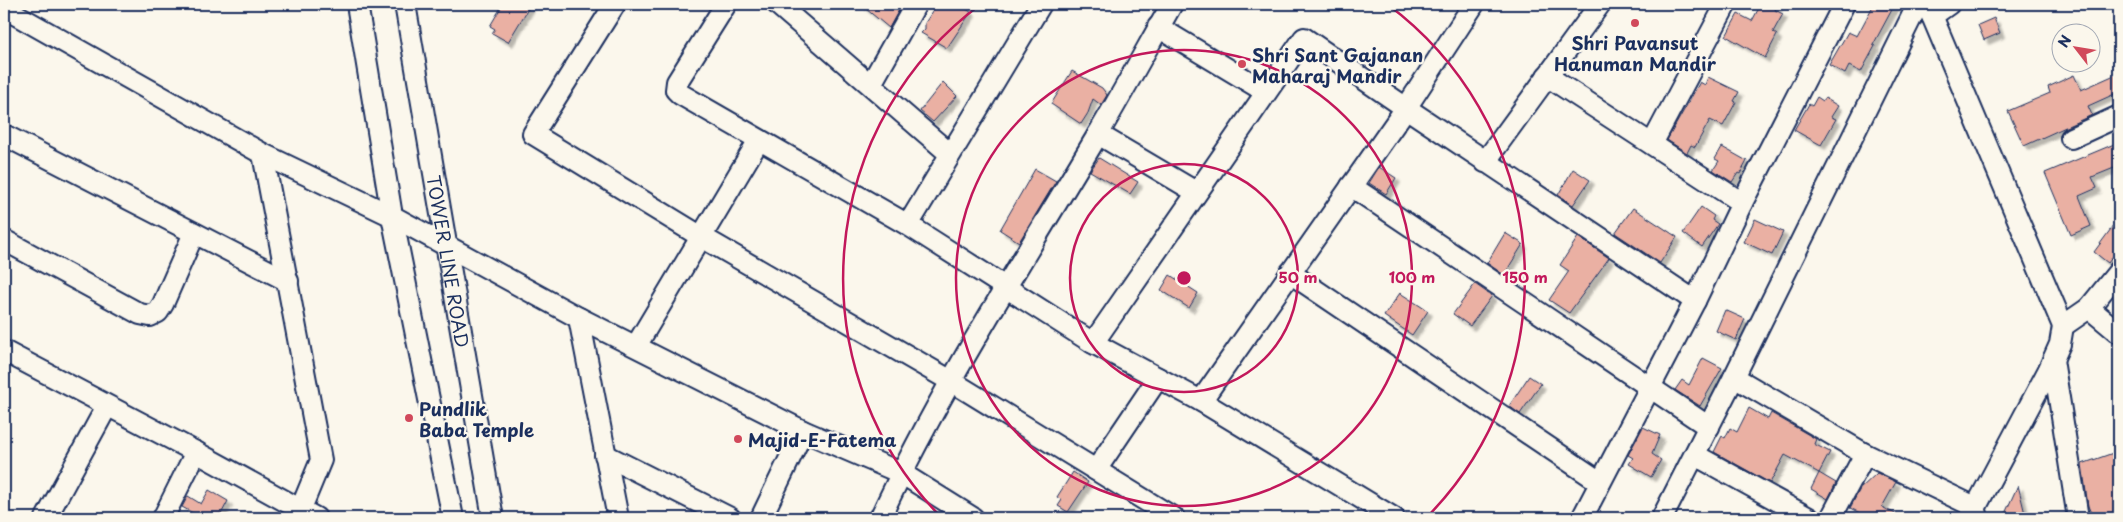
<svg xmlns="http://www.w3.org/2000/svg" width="2123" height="522" font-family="'Playpen Sans',sans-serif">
<defs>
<filter id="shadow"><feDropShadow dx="4.5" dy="4.5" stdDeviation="1" flood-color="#0004"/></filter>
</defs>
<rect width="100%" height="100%" fill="#fbf7ec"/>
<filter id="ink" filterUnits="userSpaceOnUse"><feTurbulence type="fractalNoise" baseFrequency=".02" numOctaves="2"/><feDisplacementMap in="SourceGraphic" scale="10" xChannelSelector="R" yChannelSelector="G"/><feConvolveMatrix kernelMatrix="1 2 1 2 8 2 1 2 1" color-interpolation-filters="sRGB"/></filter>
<g filter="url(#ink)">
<path fill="#eab0a3" stroke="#1b2f5e" filter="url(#shadow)" d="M503 4H531L508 42 492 33 495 29 490 26Z
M860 4H895L900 8 889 28Z
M934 4H957L971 12 947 48 921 33 925 29V23L934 9Z
M1761 4H1778L1775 10 1783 14 1773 32 1777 35 1765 58 1726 36 1738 14 1752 21Z
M1874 4H1895L1873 45 1875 46 1861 72 1849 66 1845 74 1829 65 1848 32 1857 36Z
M1994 18 2000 33 1984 40 1978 25Z
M1072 71 1102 88 1107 95 1101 105 1093 99 1088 113 1081 124 1051 104Z
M2119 73V92L2088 106 2092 115 2024 146 2008 111 2050 93 2048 87 2074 75 2081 90Z
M1708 77 1739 92 1734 101 1736 102 1723 126 1710 120 1695 147 1691 145 1687 153 1667 140 1700 82 1705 85Z
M943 82 957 96 933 122 920 111Z
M1817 97 1823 101 1825 98 1838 106 1831 117 1836 119 1821 145 1794 130 1809 104 1812 106Z
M2119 142V166L2092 177 2097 188 2079 196 2091 226 2071 235 2045 173Z
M1722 147 1747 161 1740 174 1738 173 1732 182 1713 170 1719 161 1715 159Z
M1099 158 1138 182 1130 194 1090 171Z
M1379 167 1396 178 1386 194 1369 183Z
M1035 169 1056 181 1019 242 1000 230Z
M1573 169 1590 180 1573 205 1558 195Z
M1701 207 1714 216 1712 220 1718 224 1702 247 1683 233Z
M1633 208 1677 237 1660 263 1615 233Z
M2119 218V248L2108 263 2094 252Z
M1755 219 1783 232 1772 255 1744 242Z
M1505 233 1523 244 1504 275 1487 263Z
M1578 237 1609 258 1569 313 1549 300 1569 271 1560 265Z
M1170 275 1198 293 1189 308 1161 290Z
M1475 284 1492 296 1470 326 1453 314Z
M1400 293 1428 311 1412 335 1384 316Z
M1725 310 1745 319 1736 340 1716 331Z
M1703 358 1722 368 1700 406 1675 390 1682 380 1689 385Z
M1529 376 1541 384 1520 414 1509 406Z
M1749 408 1768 419 1771 413 1816 439 1814 444 1830 452 1819 473 1785 455 1770 483 1714 452 1722 436 1725 438 1730 428 1737 432Z
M1643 427 1660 435 1652 454 1661 460 1651 477 1629 464 1633 458 1628 455Z
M2116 452 2119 460V512L2102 518H2093L2088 506 2082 464Z
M1073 472 1088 482 1068 512 1058 506 1062 500 1057 497Z
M1819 473 1836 483 1828 499 1811 489Z
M1877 473 1896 482 1882 507 1903 518H1870L1850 508 1860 489Z
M2018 485 2026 518H2003Z
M209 490 228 501 219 518H202L182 507 188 496 201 504Z"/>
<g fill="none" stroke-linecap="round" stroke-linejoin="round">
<g stroke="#1b2f5e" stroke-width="24">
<g id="minor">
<path d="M357 4 392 216 453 518"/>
<path id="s1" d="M405 4 493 518"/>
<path d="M615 4 533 134 700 236 951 381 1174 518"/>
<path d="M726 4 677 82 676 90 680 94 908 225 1093 343 1201 401 1394 518"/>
<path d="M777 4 950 154"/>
<path d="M1927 4 2063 326 2060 344 2048 371 1970 518"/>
<path d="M4 8 263 154 392 216 579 318 803 431 901 473 973 518"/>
<path d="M1932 16 1949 4"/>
<path d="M1158 27 1266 92"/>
<path d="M1547 76 1742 203"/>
<path d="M871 84 916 4"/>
<path d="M1098 134 1196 192"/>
<path d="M4 135 288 281"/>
<path d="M2071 138 2119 116"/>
<path d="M1652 144 1726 4"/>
<path d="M263 154 321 460 297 518"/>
<path d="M1485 162 1600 4"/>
<path d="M1351 186 1709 427"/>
<path d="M908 225 1041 4"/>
<path d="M4 240 140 314 150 316 158 312 163 304 194 233"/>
<path d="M1290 273 1600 482"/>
<path d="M2089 308 2119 333"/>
<path d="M579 318 618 518"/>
<path d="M2063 326 2089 308 2119 271"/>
<path d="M1093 343 1304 38 1406 108 1695 301"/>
<path d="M636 346 759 140"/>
<path d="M4 351 196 452 316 518"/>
<path d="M2053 360 2078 518"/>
<path d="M1734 377 1865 454 1975 507 1978 518"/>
<path d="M1201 401 1406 108 1474 4"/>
<path d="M605 455 730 518"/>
<path d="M1695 455 1809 518"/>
<path d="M1096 470 1158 378"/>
<path d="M46 518 107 406"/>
<path d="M163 518 196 452"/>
<path d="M761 518 803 431"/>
<path d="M880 518C942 385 1022 262 1097 136 1123 92 1147 48 1172 4"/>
<path d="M1582 518 1695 301 1742 203 1844 4"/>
<path d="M1662 518 1734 377 1918 4"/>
<path d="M1831 518 1865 454"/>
</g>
</g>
<use href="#minor" stroke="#fbf7ec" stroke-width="20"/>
</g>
</g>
<g fill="none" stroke="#c2185b" stroke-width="2.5">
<circle cx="1184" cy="278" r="114"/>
<circle cx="1184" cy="278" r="228"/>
<path d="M941 517A341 341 0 0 1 981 4M1387 4A341 341 0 0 1 1427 517"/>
</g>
<g fill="#d1495b" stroke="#fbf7ec" stroke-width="2">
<circle cx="1635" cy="23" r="5"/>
<circle cx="1242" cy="64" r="5"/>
<circle cx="409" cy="418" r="5"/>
<circle cx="738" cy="439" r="5"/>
</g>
<g text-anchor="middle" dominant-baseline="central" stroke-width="4.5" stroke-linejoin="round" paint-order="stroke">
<g font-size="18" font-weight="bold" fill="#1b2f5e" stroke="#fbf7ec" text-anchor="start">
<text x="1635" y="42" text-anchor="middle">Shri Pavansut<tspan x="1635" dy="21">Hanuman Mandir</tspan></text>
<text x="1252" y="54">Shri Sant Gajanan<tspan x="1252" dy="21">Maharaj Mandir</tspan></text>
<text x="419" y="408">Pundlik<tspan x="419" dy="21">Baba Temple</tspan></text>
<text x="748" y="439">Majid-E-Fatema</text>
</g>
<g font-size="18" fill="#1b2f5e" stroke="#fbf7ec">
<text stroke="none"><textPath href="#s1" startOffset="261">TOWER LINE ROAD</textPath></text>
</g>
</g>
<circle cx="1184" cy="278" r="8" fill="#c2185b" stroke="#fbf7ec" stroke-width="2.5"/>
<g font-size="15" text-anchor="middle" font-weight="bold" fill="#c2185b" stroke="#fbf7ec" stroke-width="4.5" stroke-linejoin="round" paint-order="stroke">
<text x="1298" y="283">50 m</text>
<text x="1412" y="283">100 m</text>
<text x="1525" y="283">150 m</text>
</g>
<rect width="2123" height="522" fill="none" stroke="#fbf7ec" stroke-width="20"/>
<rect x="10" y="10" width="2103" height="502" fill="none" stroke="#1b2f5e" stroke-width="2" filter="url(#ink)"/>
<g transform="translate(2076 48) rotate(301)"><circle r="24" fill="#fbf7ec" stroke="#a1a7b3"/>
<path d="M0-4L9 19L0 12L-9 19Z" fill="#d1495b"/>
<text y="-8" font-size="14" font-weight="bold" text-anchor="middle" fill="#1b2f5e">N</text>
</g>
</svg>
